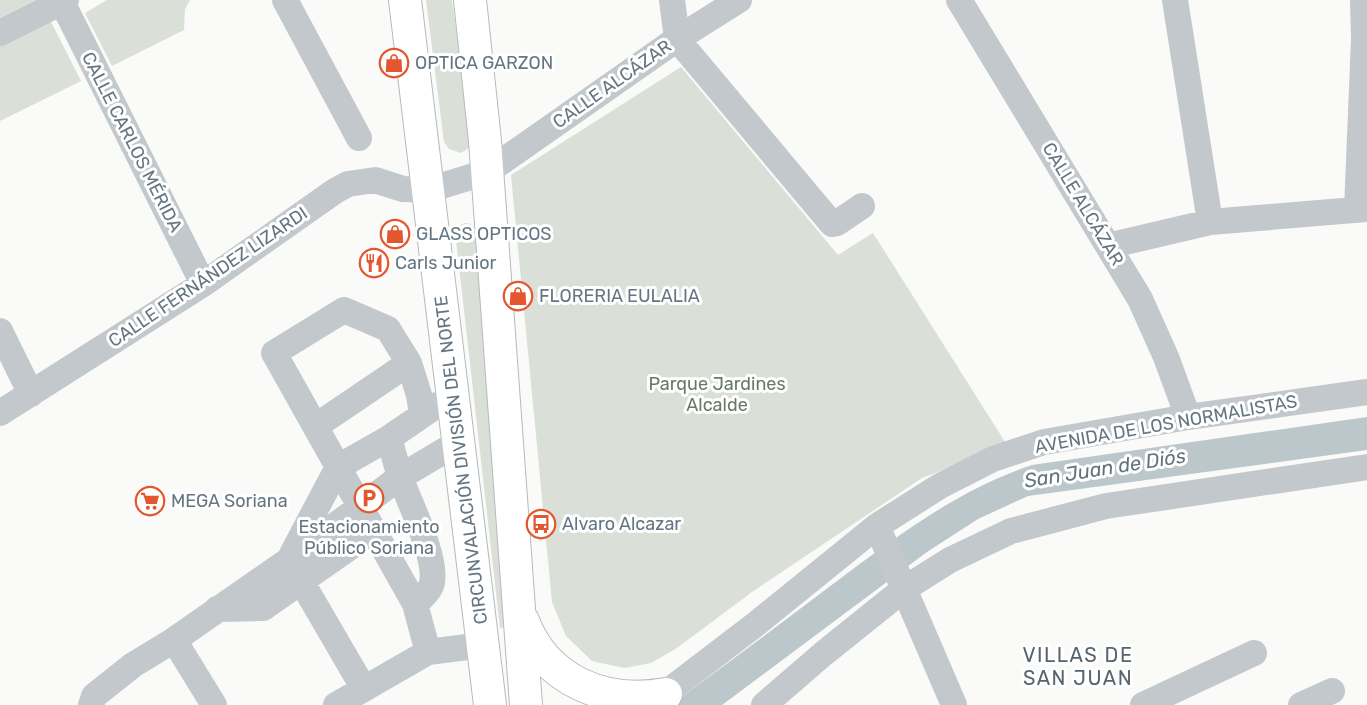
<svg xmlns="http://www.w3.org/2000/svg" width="1367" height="705" font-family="Rubik,sans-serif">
<rect width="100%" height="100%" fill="#fafaf8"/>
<path fill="#dadfd7" d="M0 0H40L81 81 0 121Z
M107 0H190L185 9 184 30 112 66 85 13Z
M426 0H452L472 140 469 148 461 153 449 149 444 142Z
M681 67 838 255 873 233 1007 445 922 478 752 592 677 648 651 663 624 668 592 661 566 636 552 602 511 175Z
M465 223 471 224 476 229 506 627 500 628 455 231 459 226Z"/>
<path fill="#bbc7cb" d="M1367 417V450L1028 496 978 519 927 552 722 705H671C725 665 779 625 833 584 896 537 957 490 1032 465Z"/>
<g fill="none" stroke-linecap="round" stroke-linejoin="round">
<g stroke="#b5babe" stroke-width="34">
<path id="major" d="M405 0 490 705
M470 0 485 141 526 705
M523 621C546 682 606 705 666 694"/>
</g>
<path stroke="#c3c8cc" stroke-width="26" d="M61 0 203 284
M285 0 359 138
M672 0 677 39 832 224 837 223 862 206
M959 0 1140 299 1166 357 1188 417
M1175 0 1210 222
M0 33 66 0
M1357 210 1364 39 1363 0
M1108 246 1210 222 1367 209
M0 331 31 394
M0 413 203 284 335 191 348 184 375 180 403 189 428 190 487 172 677 39 739 0
M422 415 419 395 409 363 388 329 344 310 274 353 415 604 428 652
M316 426 409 363
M389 438C393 451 396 465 401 479 409 502 440 563 431 586 428 593 421 599 415 604
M877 526 954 705
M292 554 338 467 389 438 437 405
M293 567 364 689
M217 609 263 608 373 531
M174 640 214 705
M91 705 94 696 133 665 174 640 289 560 400 477 459 442
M336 705 428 652 483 645
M650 705 756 624 877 526 940 486 993 459 1044 442 1188 417 1367 392
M764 705 823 654 904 589 950 560 1011 531 1106 506 1367 467
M1143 705 1254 653
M1301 705 1332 691"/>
<use href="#major" stroke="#fff" stroke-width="32"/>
</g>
<defs>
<g id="shop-ring" transform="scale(1.5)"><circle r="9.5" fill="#fff" stroke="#e4572e" stroke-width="1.5"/><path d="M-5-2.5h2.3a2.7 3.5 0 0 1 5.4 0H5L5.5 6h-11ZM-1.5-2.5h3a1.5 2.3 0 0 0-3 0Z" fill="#e4572e"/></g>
<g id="restaurant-ring" transform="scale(1.5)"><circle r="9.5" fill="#fff" stroke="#e4572e" stroke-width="1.5"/><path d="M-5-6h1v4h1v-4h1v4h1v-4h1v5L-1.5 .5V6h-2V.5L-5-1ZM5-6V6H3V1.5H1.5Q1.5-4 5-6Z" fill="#e4572e"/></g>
<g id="parking-ring" transform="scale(1.5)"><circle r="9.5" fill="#fff" stroke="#e4572e" stroke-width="1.5"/><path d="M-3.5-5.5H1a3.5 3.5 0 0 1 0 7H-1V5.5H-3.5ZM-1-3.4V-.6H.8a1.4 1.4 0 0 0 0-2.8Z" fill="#e4572e"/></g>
<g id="supermarket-ring" transform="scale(1.5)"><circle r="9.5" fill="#fff" stroke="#e4572e" stroke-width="1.5"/><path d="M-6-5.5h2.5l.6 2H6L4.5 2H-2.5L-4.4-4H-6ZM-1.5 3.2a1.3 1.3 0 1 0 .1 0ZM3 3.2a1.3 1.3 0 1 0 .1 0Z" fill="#e4572e"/></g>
<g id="bus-ring" transform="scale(1.5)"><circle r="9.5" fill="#fff" stroke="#e4572e" stroke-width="1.5"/><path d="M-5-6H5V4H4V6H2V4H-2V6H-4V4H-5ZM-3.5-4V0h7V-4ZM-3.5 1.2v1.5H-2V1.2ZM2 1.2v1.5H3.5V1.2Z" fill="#e4572e"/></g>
</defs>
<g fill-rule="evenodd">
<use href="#shop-ring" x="394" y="63"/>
<use href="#shop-ring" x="395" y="234"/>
<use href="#restaurant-ring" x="374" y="263"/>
<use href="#shop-ring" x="518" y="296"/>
<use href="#parking-ring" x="369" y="498"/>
<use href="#supermarket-ring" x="150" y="501"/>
<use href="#bus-ring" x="541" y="524"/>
</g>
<g text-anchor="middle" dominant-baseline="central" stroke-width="6" stroke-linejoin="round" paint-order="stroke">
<g font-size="18" fill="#657683" stroke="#fff" text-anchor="start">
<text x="415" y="63">OPTICA GARZON</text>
<text x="416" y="234">GLASS OPTICOS</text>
<text x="395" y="263">Carls Junior</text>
<text x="539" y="296">FLORERIA EULALIA</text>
<text x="171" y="501">MEGA Soriana</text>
<text x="562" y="524">Alvaro Alcazar</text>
<text x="369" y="527" text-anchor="middle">Estacionamiento<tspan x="369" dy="21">Público Soriana</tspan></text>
</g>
<g font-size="18" fill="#657683" stroke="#fff">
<text transform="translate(612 84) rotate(-35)">CALLE ALCÁZAR</text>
<text transform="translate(132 142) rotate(63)">CALLE CARLOS MÉRIDA</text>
<text transform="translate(1083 204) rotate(59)">CALLE ALCÁZAR</text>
<text transform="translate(208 277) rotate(-34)">CALLE FERNÁNDEZ LIZARDI</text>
<text transform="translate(1166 424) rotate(-10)">AVENIDA DE LOS NORMALISTAS</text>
<text transform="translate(461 460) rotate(-97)">CIRCUNVALACIÓN DIVISIÓN DEL NORTE</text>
</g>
<g font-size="18" fill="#687a64" stroke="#fff">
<text x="717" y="384">Parque Jardines<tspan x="717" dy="21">Alcalde</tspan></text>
</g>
<g font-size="20" font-style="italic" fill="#60757c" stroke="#fff">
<text transform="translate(1105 468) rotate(-9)">San Juan de Diós</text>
</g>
<g font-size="20" letter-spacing="1.5" fill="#57646e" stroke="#fff">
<text x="1078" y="655">VILLAS DE<tspan x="1078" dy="23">SAN JUAN</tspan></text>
</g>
</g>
</svg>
